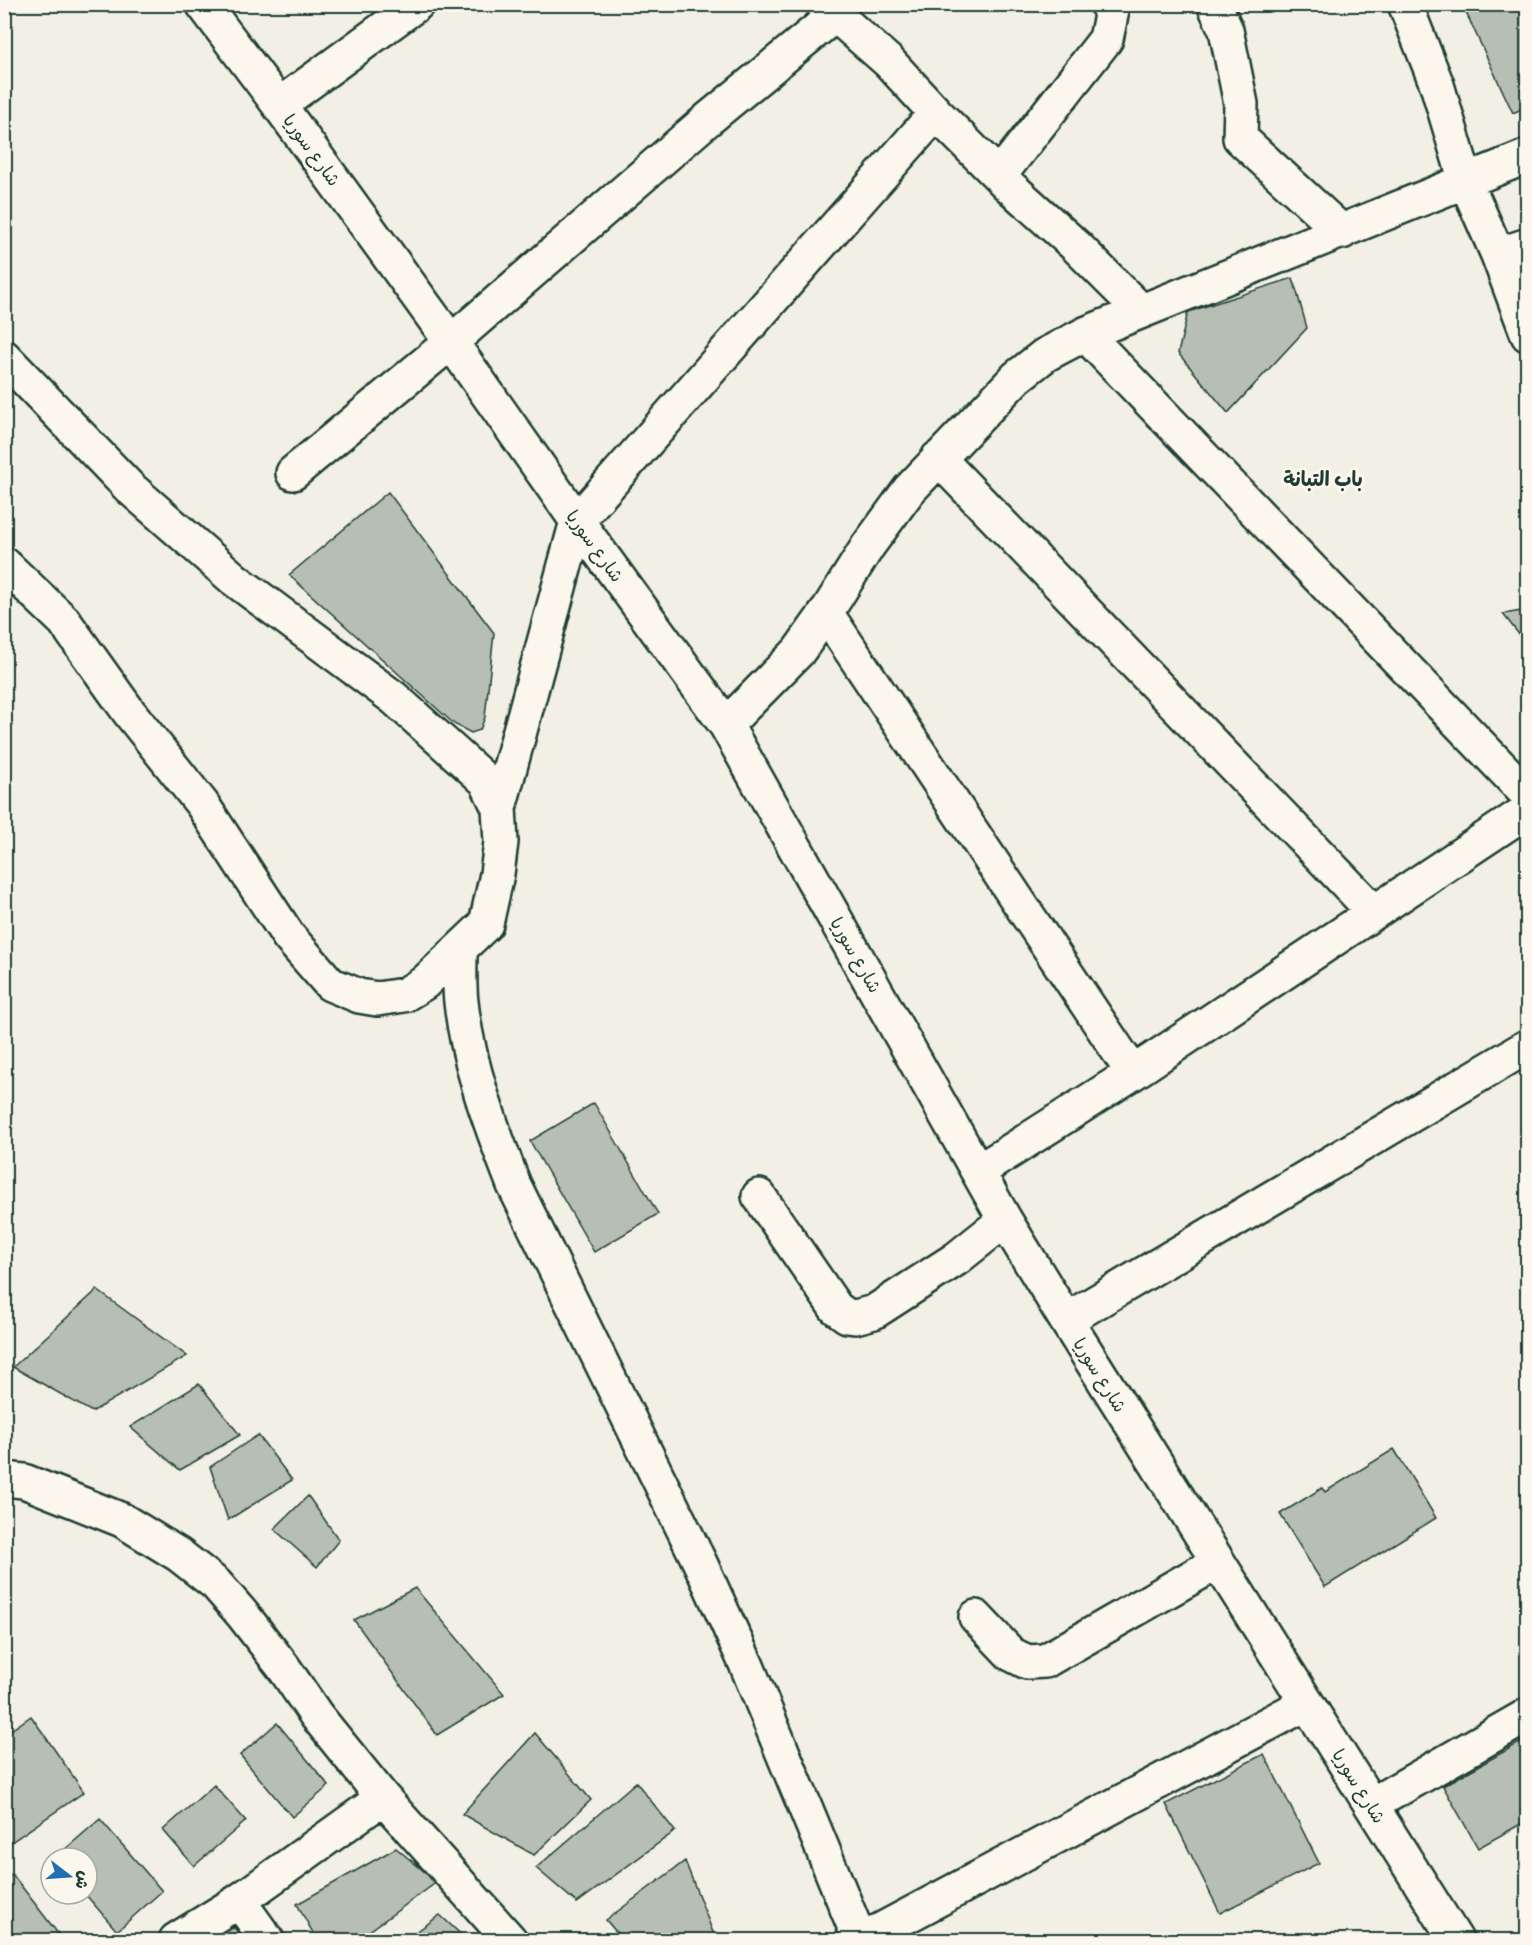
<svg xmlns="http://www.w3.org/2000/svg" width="1532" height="1945" font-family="Delius,'Playpen Sans Arabic',sans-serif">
<rect width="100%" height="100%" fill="#f2f0e5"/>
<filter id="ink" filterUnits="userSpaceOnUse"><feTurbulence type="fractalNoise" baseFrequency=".0167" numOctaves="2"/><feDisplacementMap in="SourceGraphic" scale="12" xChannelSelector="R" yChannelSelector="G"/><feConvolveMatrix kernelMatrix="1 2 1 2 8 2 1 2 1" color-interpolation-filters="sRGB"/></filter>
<g filter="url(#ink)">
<path fill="#b7beb3" stroke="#1f3d34" stroke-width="1.5" d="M1462 4H1528V106L1513 113Z
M1293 278 1307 328 1228 413 1178 353 1188 312Z
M388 492 494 633 485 717 480 730 471 733 454 724 289 575Z
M1528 610V646L1503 614Z
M594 1103 658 1214 594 1252 530 1141Z
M97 1290 187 1356 92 1412 13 1367Z
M199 1384 240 1435 180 1470 130 1427Z
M258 1435 292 1480 228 1520 210 1467Z
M1394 1449 1436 1518 1325 1587 1280 1514 1322 1488 1325 1492Z
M308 1496 339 1540 317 1567 274 1529Z
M415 1588 504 1694 437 1735 354 1620Z
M31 1716 84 1792 4 1847V1735Z
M277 1723 329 1786 292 1817 240 1755Z
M535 1733 591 1800 534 1855 462 1814Z
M1528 1738V1820L1478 1848 1443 1786Z
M1264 1754 1319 1863 1220 1913 1166 1804Z
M636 1782 675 1831 577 1903 536 1868Z
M214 1785 246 1821 194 1866 163 1830Z
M100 1819 162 1891 117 1931 85 1894H87V1858H55Z
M396 1848 437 1882 357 1940H317L297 1904Z
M685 1861 716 1940H623L606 1920Z
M12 1874 63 1940H4V1880Z
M440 1915 467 1940H405Z
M234 1927 243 1940H214Z"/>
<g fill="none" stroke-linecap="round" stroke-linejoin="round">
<g stroke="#1f3d34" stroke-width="38">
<path id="minor" d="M203 4 279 105 451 342 577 521 726 725 1005 1220 1066 1320 1456 1940
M823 4 889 62 936 113 1007 184 1076 246 1141 311
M1214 4 1226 30 1241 104 1240 138 1342 232
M1405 4 1437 85 1466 182 1498 255 1528 335
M279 105 417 4
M999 176 1106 39 1111 15 1107 4
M1498 255 1528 245
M1085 334 1528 795
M4 357 129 487 234 579 394 698 486 781 499 808 501 842 497 874 486 924 424 983 404 995 377 999 359 996 330 984 289 937 202 804 129 712 64 621 4 564
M938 458 1374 912
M293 473 451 342 707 120 835 15
M826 613 1133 1073
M726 725 798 652 826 613 868 546 909 490 1017 377 1045 355 1085 334 1528 156
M499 808 577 521 936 113
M460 950C460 967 459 985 461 1002 468 1065 491 1126 514 1185L701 1565 747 1666 860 1940
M979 1171 1133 1073 1528 810
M759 1196 836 1308 847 1316 855 1317 874 1312 956 1259 1005 1220
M1066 1320 1528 1046
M4 1479 24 1481 122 1520 179 1555 216 1584 243 1615 284 1668 316 1715 383 1798 510 1940
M976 1617 1011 1654 1027 1662 1045 1661 1218 1562
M1371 1805 1528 1715
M239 1901 383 1798
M176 1940 239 1901 267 1940
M862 1940 1307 1703"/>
</g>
<use href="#minor" stroke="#fbf7ec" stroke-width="33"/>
</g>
</g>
<g text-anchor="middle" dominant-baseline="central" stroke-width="6" stroke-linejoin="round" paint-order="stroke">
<g font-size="18" fill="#1f3d34" stroke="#fbf7ec">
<text transform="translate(312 150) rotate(54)">شارع سوريا</text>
<text transform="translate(595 546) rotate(54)">شارع سوريا</text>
<text transform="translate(856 955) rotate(60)">شارع سوريا</text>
<text transform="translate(1100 1375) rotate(58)">شارع سوريا</text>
<text transform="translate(1359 1786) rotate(58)">شارع سوريا</text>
</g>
<g font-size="20" font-weight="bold" fill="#1f3d34" stroke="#fbf7ec">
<text x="1323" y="478">باب التبانة</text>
</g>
</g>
<rect width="1532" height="1945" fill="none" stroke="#fbf7ec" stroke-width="24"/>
<rect x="12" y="12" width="1508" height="1921" fill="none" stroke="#1f3d34" stroke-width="2" filter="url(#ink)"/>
<g transform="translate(69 1876) rotate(107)"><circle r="28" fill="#fbf7ec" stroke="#a3ada2" stroke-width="1.5"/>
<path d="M0-4.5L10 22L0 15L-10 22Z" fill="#1f6fb2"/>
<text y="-9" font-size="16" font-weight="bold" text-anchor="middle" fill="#1f3d34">ش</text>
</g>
</svg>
